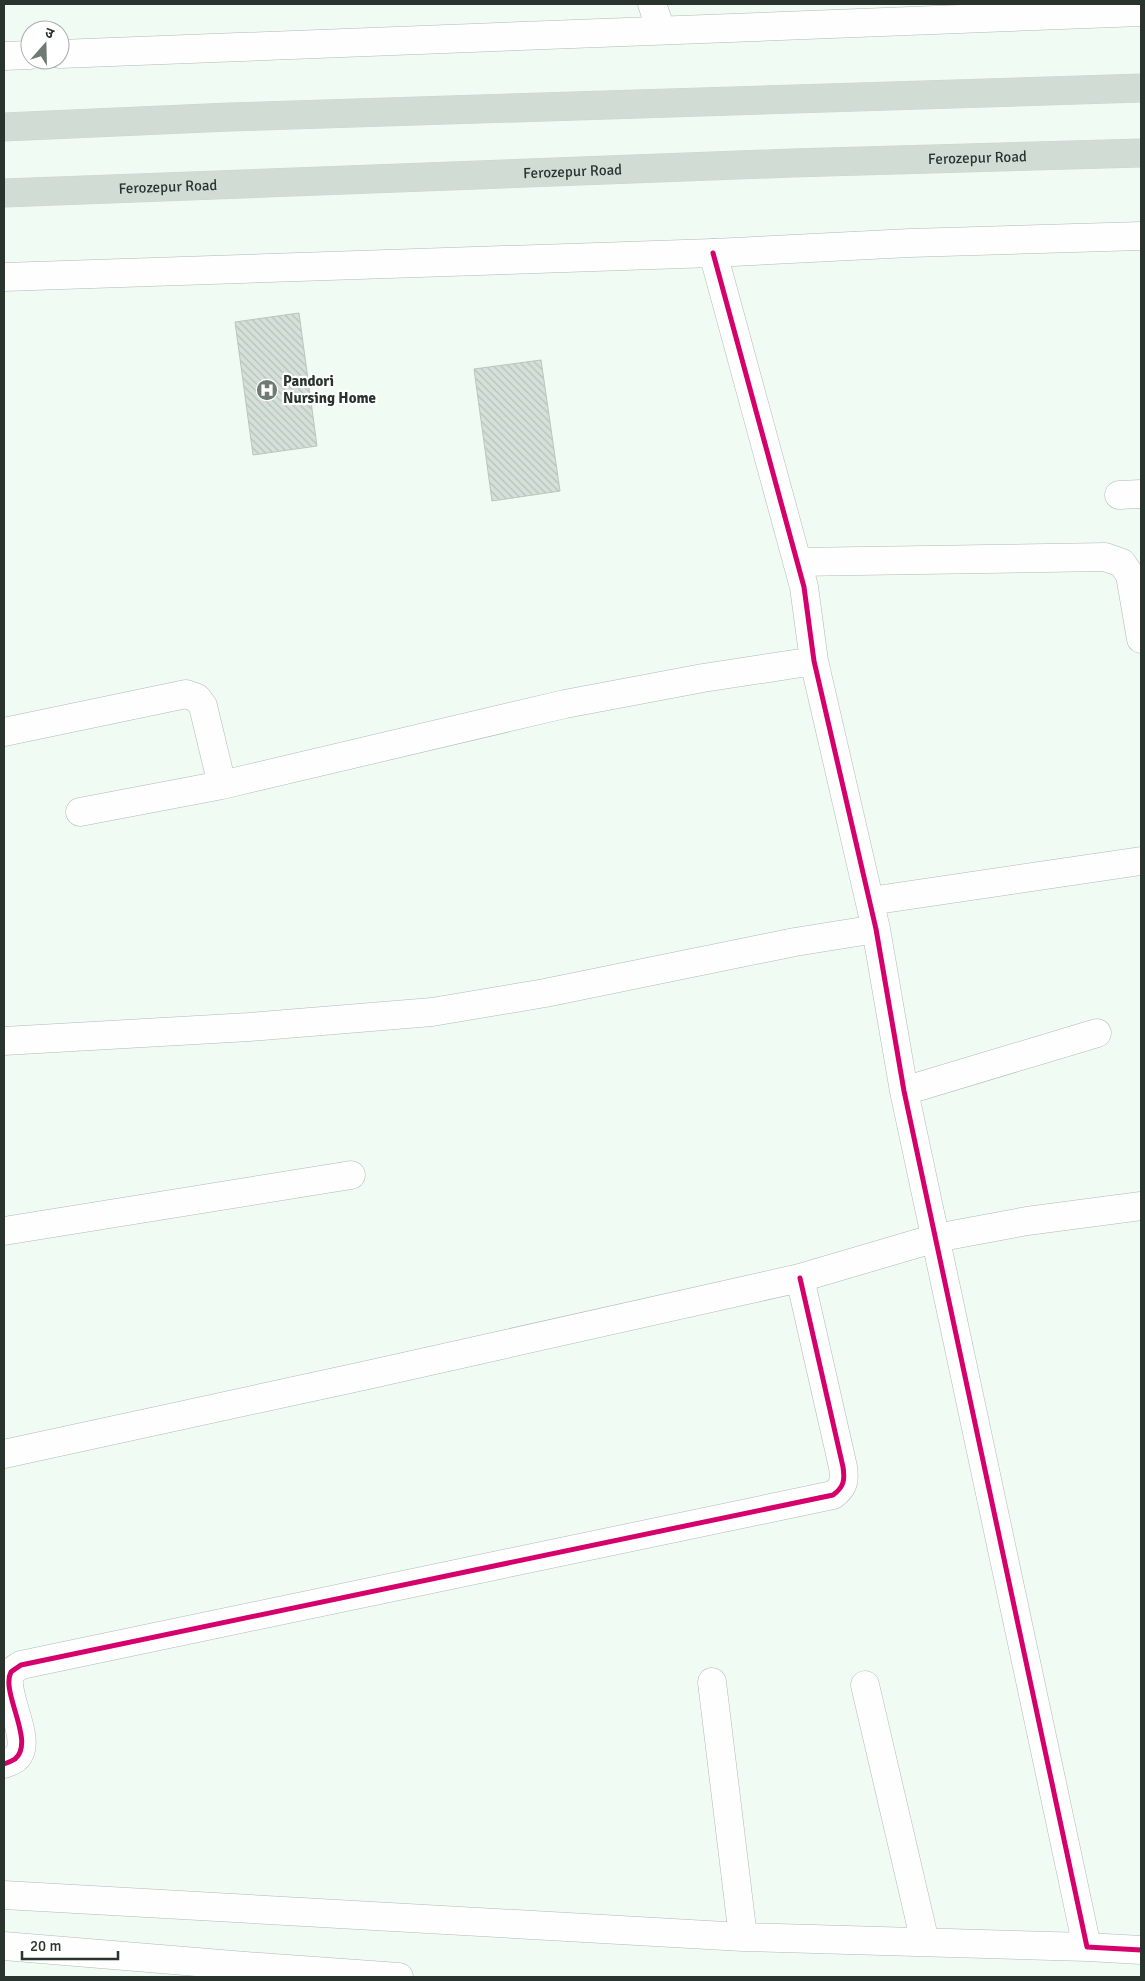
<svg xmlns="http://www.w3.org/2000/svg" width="1145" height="1981" font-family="Signika,'Noto Sans Devanagari',sans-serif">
<defs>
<pattern id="building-back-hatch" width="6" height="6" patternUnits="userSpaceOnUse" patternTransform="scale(1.25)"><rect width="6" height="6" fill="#d5e0d9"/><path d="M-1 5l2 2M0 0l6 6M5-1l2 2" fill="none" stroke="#b7c1bb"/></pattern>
</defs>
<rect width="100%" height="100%" fill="#f0fbf3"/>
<path fill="url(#building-back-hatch)" stroke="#bbc6be" d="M299 313 317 446 253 455 235 322Z
M541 360 560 491 492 501 474 369Z"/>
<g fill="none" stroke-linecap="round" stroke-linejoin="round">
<g stroke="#b0bbb3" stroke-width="29">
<path id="street" d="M652 4 661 30
M713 253 804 587 814 661 876 929 904 1091 1087 1947 1141 1950
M1119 495 1141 494
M797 562 1105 557 1122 563 1130 575 1141 639
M4 732 186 694 197 698 203 706 222 785
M80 812 222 785 565 704 703 678 814 661
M870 901 1141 861
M4 1041 249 1027 432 1012 545 993 795 942 876 929
M904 1091 1097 1033
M4 1231 351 1175
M4 1454 363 1376 800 1278 936 1238 1027 1221 1141 1206
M712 1682 743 1937
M865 1685 925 1942
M4 1764C7 1763 12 1761 15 1759 36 1742 0 1692 11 1672 13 1670 18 1667 21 1665L833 1495C844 1487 845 1480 843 1467L800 1278
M4 1895 743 1937 1087 1947
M4 1946 245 1966 399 1977"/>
</g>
<g stroke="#b0bbb3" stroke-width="29">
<path id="secondary" d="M60 54 1141 12
M4 56 30 55
M4 277 713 253 910 243 1141 236"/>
</g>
<g stroke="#ced5d1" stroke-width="29">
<g id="highway">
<path d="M4 127 229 117 1141 88"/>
<path id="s1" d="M4 193 792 163 1141 153"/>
</g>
</g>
<use href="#street" stroke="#fdfefd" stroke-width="28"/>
<use href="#secondary" stroke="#fdfefd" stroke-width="28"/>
<use href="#highway" stroke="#d1dcd5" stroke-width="28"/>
<g stroke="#fff" stroke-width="8">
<path id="cycleway" d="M713 253 804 587 814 661 876 929 904 1091 1087 1947 1141 1950
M4 1764C7 1763 12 1761 15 1759 36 1742 0 1692 11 1672 13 1670 18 1667 21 1665L833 1495C844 1487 845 1480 843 1467L800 1278"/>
</g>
<use href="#cycleway" stroke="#d6006c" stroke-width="5"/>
</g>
<defs>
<g id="hospital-disc" transform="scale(1.125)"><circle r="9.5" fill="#6e7a72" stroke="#fff"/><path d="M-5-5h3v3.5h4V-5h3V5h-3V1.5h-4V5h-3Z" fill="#fff"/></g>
</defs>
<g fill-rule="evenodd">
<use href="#hospital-disc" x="267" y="390"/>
</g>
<g text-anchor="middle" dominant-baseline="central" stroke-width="4.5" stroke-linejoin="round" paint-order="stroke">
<g font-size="15" fill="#28342d" stroke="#fff">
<text stroke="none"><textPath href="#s1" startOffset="974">Ferozepur Road</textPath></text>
<text stroke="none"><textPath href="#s1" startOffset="569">Ferozepur Road</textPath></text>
<text stroke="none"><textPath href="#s1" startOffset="164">Ferozepur Road</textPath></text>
</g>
<g font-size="15" font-weight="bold" fill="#28342d" stroke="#fff" text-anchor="start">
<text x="283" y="381">Pandori<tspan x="283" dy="17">Nursing Home</tspan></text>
</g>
</g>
<rect width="1145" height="1981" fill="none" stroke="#28342d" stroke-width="10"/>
<g transform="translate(45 45) rotate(20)"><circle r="24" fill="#ffffff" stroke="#a9aeab"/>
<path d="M0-4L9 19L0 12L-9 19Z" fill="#6e7a72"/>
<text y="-8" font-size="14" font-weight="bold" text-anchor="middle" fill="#28342d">उ</text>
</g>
<path d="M22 1951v8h96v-8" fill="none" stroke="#28342d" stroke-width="2.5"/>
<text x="30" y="1951" font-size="15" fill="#28342d" stroke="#ffffff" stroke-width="4" paint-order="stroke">20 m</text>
</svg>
